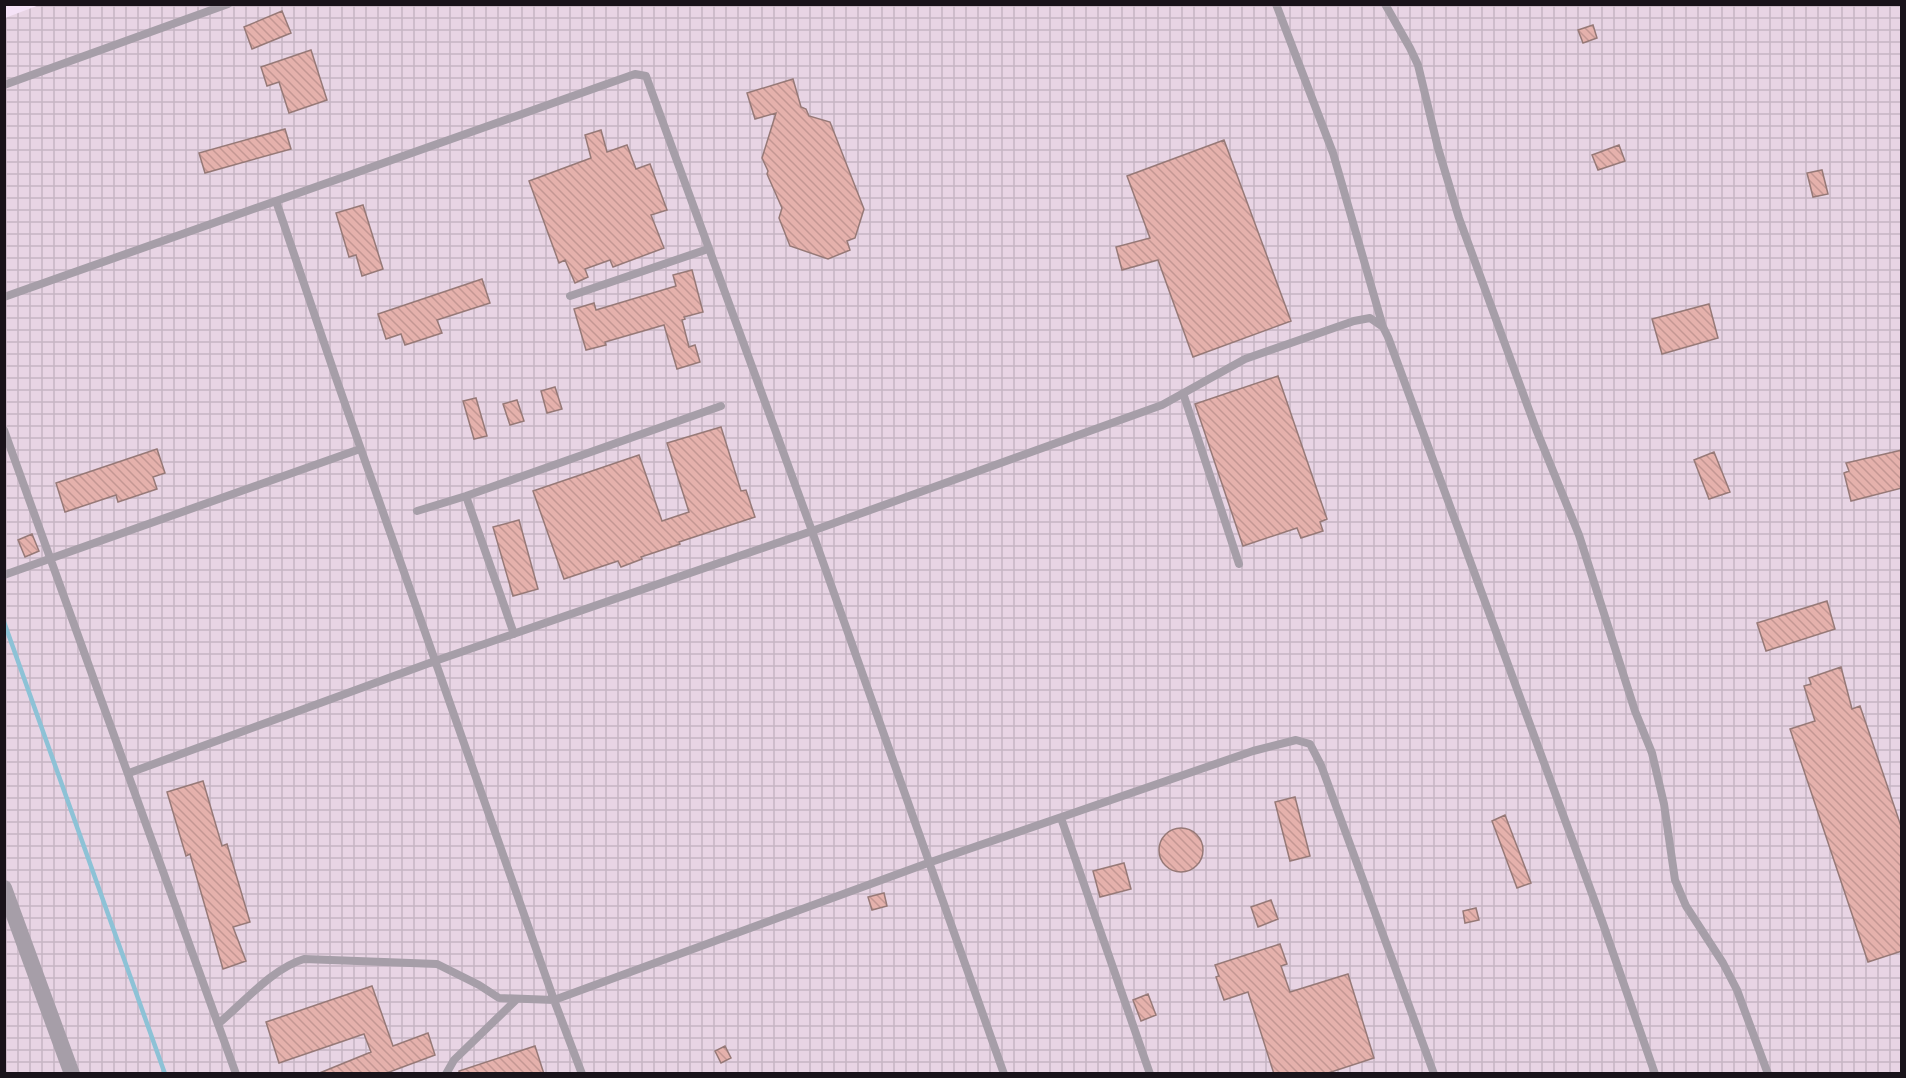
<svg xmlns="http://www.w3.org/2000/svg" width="1906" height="1078" font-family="'Source Sans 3',sans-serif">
<defs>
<pattern id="industrial-grid" width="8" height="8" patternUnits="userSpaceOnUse" patternTransform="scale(1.5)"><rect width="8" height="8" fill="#e8d4e4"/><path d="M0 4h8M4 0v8" fill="none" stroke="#c6b5c3"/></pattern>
<pattern id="building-back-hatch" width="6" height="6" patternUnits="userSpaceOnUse" patternTransform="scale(1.5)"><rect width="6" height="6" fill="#e5b1ac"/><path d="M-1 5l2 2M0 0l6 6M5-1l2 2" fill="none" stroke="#c49793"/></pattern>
</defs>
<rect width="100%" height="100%" fill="#f5e2f7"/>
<path fill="url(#industrial-grid)" d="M42 4 1901 5V1073L5 1074V18Z"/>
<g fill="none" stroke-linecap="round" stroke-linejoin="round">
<path stroke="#8dc2d6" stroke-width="4.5" d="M4 622 165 1074"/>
</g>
<path fill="url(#building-back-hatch)" stroke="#967977" stroke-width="1.5" d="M282 11 291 33 252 49 244 27Z
M1593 25 1597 38 1583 43 1578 30Z
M311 50 327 100 289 113 279 82 267 86 261 67Z
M793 79 801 107 806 109 809 116 830 122 864 209 855 238 847 241 850 250 828 259 790 246 779 218 782 208 767 174 768 171 762 158 776 113 755 119 747 93Z
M285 129 291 149 205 173 199 153Z
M601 130 607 152 627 145 636 169 650 164 667 210 651 215 664 248 613 267 610 260 585 269 588 277 575 283 565 260 559 263 529 181 591 158 585 135Z
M1224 140 1291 321 1193 357 1158 260 1122 270 1116 247 1150 238 1127 176Z
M1619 145 1625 161 1598 170 1592 155Z
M1822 170 1828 194 1813 197 1807 173Z
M363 205 383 269 362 276 356 255 349 257 336 213Z
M692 270 703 312 684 317 685 319 682 320 689 347 695 345 700 362 677 369 664 325 605 342 606 345 586 350 574 309 594 303 596 310 676 286 673 275Z
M482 279 490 303 437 320 442 333 405 345 401 334 386 339 378 314Z
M1709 304 1718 338 1662 354 1652 319Z
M1278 376 1327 519 1320 522 1323 531 1301 538 1297 528 1243 546 1195 404Z
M555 387 562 409 547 413 541 391Z
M476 398 487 436 474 439 463 401Z
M517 400 524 421 510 425 503 404Z
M721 427 741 491 746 490 755 517 679 542 680 544 641 557 642 559 621 567 618 561 564 579 533 491 639 455 662 521 689 512 667 443Z
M157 449 165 473 153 477 157 489 118 502 116 495 65 512 56 483Z
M1902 450V488L1851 501 1844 473 1849 471 1846 463Z
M1714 452 1730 492 1709 499 1694 460Z
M519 520 538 589 513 596 493 527Z
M32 534 39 551 25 557 18 540Z
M1827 601 1835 629 1766 651 1757 623Z
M1841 667 1852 709 1860 706 1902 829V951L1868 962 1790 729 1815 721 1804 686 1811 684 1809 678Z
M203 781 222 846 227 844 250 922 233 927 246 961 223 969 190 854 186 856 167 792Z
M1295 797 1310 856 1290 861 1275 802Z
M1505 815 1531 883 1517 888 1492 821Z
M1159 850a22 22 0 1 1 44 0a22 22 0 1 1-44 0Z
M1124 863 1131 889 1100 897 1093 871Z
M884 893 887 906 872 910 868 897Z
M1271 900 1278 919 1258 927 1251 907Z
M1476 908 1479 920 1465 923 1463 911Z
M1280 944 1287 964 1281 966 1290 992 1348 974 1374 1058 1325 1074H1274L1248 992 1224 1000 1216 977 1219 976 1215 965Z
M372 986 393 1046 428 1033 435 1055 384 1074H317L371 1052 364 1034 279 1063 266 1022Z
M1148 994 1156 1015 1141 1021 1133 1000Z
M535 1046 544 1074H459V1071Z
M725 1046 731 1058 721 1063 715 1051Z"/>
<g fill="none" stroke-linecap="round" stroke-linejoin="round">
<path stroke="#a69ea8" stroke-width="8" d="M1276 4 1333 153 1383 327 1388 337 1602 921 1655 1074
M1385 4 1410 48 1418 65 1438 148 1459 218 1536 429 1579 535 1635 711 1652 753 1664 804 1675 880 1686 906 1723 963 1737 990 1768 1074
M4 85 228 4
M276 201 337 381 554 1000 582 1074
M570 296 708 249
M4 297 635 74 646 76 812 531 1004 1074
M1183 393 1239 564
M4 430 236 1074
M466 496 514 634
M417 511 466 496 721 406
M4 575 360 449
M129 773 435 661 812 531 1162 405 1245 359 1354 321 1370 318 1383 327
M1061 818 1150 1074
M218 1024C243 1003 273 968 304 959L437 964 479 985 499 998 554 1000 928 863 1253 751 1296 740 1310 744 1321 765 1434 1074
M446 1074 454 1060 516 1000"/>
<path stroke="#a69ea8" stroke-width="16" d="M4 888 72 1074"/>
</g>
<rect width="1906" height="1078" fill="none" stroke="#19131a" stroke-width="12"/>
</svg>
